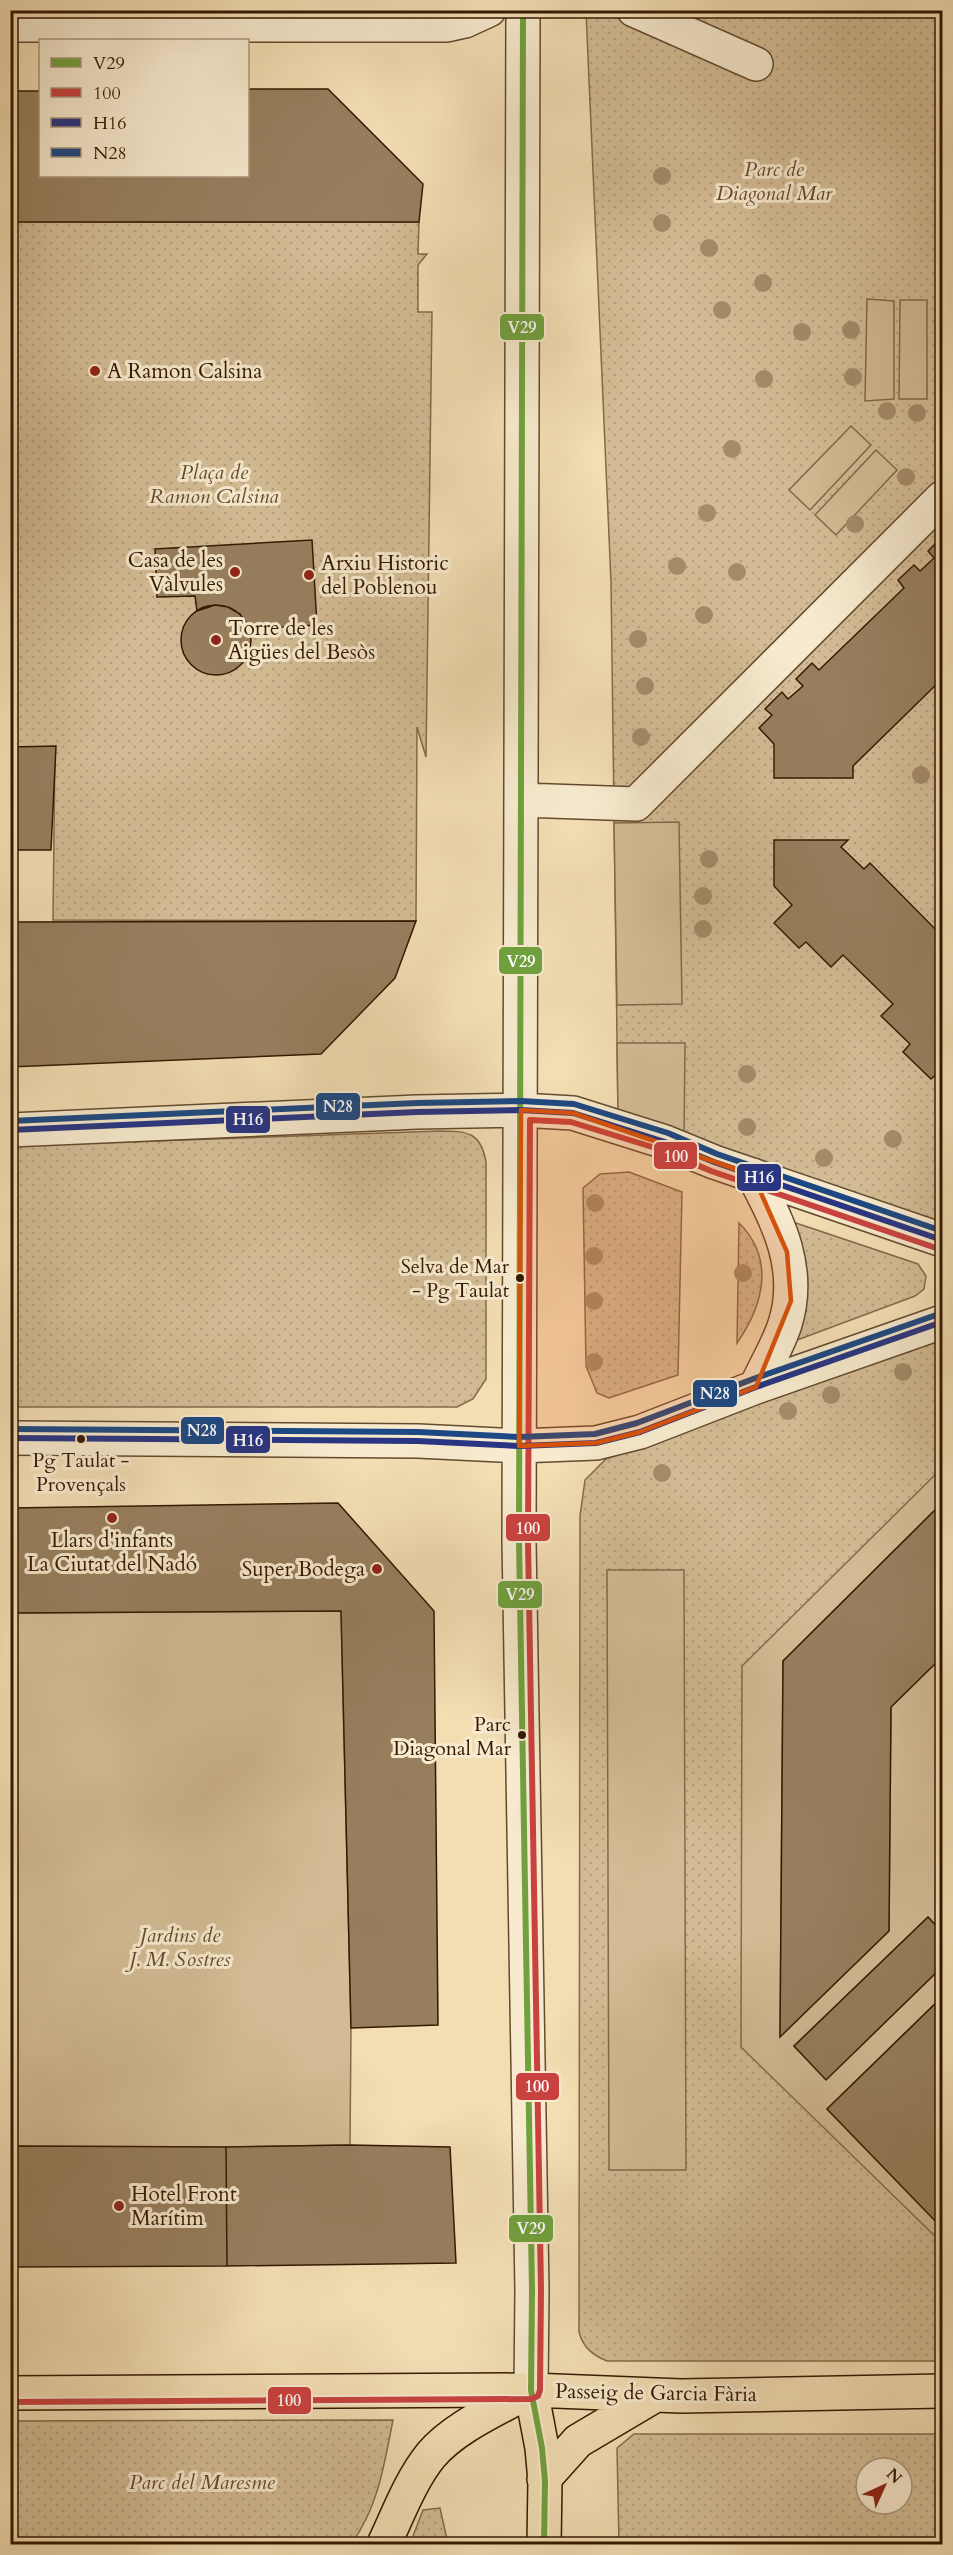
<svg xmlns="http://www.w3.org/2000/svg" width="953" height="2555" font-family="Cardo,serif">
<defs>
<pattern id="grass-dots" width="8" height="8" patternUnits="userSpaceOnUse" patternTransform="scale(1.5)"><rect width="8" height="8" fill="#d3bc95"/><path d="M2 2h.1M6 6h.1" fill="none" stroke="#b6a17f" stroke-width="1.8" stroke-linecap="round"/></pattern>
</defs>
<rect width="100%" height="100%" fill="#f3deb4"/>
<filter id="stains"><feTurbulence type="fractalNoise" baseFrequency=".00333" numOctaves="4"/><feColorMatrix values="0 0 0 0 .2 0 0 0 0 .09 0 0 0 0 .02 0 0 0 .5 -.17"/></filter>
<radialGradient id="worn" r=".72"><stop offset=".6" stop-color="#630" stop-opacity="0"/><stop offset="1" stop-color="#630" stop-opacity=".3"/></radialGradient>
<path fill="url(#grass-dots)" stroke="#846a4a" stroke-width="1.5" fill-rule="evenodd" d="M586 11H942V1231L618 1115 611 582Z
M10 222H419L418 254H427L418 265V312H432L426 757 417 727 416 921 53 920 55 747H11Z
M440 1131C467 1131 481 1132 486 1162V1379L473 1399 457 1407H11L10 1146Z
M629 1172 682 1192 678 1375 609 1398 597 1393 586 1366 583 1188 600 1174Z
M793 1222 918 1264 926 1276 924 1289 915 1296 792 1342C811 1292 812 1272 793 1222Z
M739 1223C775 1259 764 1304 737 1343Z
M942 1332V2361H607C592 2355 583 2347 579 2332L580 1516 585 1480 606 1459Z
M393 2420C384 2465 378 2508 351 2544H11V2421Z
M634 2434H942V2544H619L617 2448ZM866 2468H902V2504H866Z
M440 2508 448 2544H410L423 2510Z"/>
<path fill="#d3bc95" stroke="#846a4a" stroke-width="1.5" d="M867 299 894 301V399L865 401Z
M900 300H927V399H899Z
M851 426 871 445 810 510 789 490Z
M876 450 897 470 836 535 815 515Z
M679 822 682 1004 617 1005 614 823Z
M617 1043H685L684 1138 618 1115Z
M942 1468V1503L783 1661 780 2036 889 1931 891 1707 942 1657V1932L928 1917 794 2046 826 2079 942 1967V1997L827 2109 942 2228V2243L741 2047 742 1666Z
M607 1570H684L686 2170H609Z
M341 1611 351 2028 350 2145 226 2147 11 2146V1613Z"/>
<path fill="#977f5e" stroke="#341800" stroke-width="1.5" d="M248 89H328L423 184 419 222H10V91H40V176H248Z
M942 537V679L853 766V778H774V744L759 728 772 715 765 709 782 692 788 699 803 686 796 679 812 663 819 670 904 588 898 580 914 565 920 571 934 558 928 551Z
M312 540 317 625 249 629 240 614 228 607 215 605 197 611 195 596 157 597 155 549Z
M181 640a35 35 0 1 1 70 0a35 35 0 1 1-70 0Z
M56 746 51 850H10V747Z
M774 840H848L841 847 864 869 870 863 942 936V1069L931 1079 903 1052 910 1044 881 1016 893 1004 843 955 831 967 806 942 799 948 774 923 792 905 774 886Z
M416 921 395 978 321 1054 10 1067V922Z
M338 1503 434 1611 438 2025 351 2028 341 1611 10 1613V1508Z
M942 1503V1657L891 1707 889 1931 780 2037 783 1661Z
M928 1917 942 1932V1967L826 2080 794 2046Z
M942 1997V2228L827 2109Z
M350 2145 450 2147 456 2263 227 2266 226 2147Z
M10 2146 226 2147 227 2266 10 2267Z"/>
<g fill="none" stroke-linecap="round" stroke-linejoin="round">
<g stroke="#644a2d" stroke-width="36">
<path id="minor" d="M523 10 519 1541 532 2290 531 2390
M634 10 756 64
M10 25H447L465 21 489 10
M522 800 636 804 942 498
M10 1130 417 1112 521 1110 573 1113 665 1142 714 1162 942 1240
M753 1175C779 1222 802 1270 785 1324 778 1346 765 1366 756 1387
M10 1438 418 1441 519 1446 596 1443 640 1432 756 1387 942 1322"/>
</g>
<g stroke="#341800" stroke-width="36">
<path id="major" d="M531 2390 542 2448 545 2481 544 2544
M10 2393 531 2390 681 2396 942 2391
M544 2479 578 2441 654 2396"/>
</g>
<g stroke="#341800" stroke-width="36">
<path id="highway" d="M384 2544C398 2515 410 2481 431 2455 456 2426 498 2409 531 2390"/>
</g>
<use href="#minor" stroke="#f7eace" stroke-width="33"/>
<use href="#major" stroke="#f3deb4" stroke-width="33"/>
<use href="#highway" stroke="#f3deb4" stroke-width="33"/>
<g stroke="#f7eace" stroke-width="10">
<path id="bus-1" d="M523 10 519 1541 532 2290 531 2390 542 2448 545 2481 544 2544"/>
</g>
<g stroke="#f7eace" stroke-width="10">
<path id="bus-2" d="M10 2402 531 2399 538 2396 540 2390 541 2290 528 1541 530 1120 571 1122 662 1150 711 1171 939 1249"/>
</g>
<g stroke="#f7eace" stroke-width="10">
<path id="bus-3" d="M10 1130 417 1112 521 1110 573 1113 665 1142 714 1162 942 1240
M10 1438 418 1441 519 1446 596 1443 640 1432 756 1387 942 1322"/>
</g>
<g stroke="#f7eace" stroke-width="10">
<path id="bus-4" d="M10 1121 417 1103 521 1101 574 1104 668 1133 717 1154 942 1231
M10 1429 418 1432 519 1437 595 1434 637 1423 753 1379 939 1314"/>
</g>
<use href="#bus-1" stroke="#70a13e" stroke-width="6"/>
<use href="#bus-2" stroke="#c9423f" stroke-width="6"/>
<use href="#bus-3" stroke="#283583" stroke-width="6"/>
<use href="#bus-4" stroke="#1c4883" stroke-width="6"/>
</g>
<g fill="#a48c6a">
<circle cx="662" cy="176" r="9"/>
<circle cx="662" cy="223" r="9"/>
<circle cx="709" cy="248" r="9"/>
<circle cx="763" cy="283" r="9"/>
<circle cx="722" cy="310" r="9"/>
<circle cx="851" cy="330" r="9"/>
<circle cx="802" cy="332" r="9"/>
<circle cx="853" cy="377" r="9"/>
<circle cx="764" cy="379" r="9"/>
<circle cx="887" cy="411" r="9"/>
<circle cx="917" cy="413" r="9"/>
<circle cx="732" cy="449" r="9"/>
<circle cx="906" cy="477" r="9"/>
<circle cx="707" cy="513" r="9"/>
<circle cx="855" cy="524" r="9"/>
<circle cx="677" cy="566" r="9"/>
<circle cx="737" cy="572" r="9"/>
<circle cx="704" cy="615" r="9"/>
<circle cx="638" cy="639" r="9"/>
<circle cx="645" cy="686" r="9"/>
<circle cx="641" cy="737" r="9"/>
<circle cx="921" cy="775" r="9"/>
<circle cx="709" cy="859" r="9"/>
<circle cx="703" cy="896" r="9"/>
<circle cx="703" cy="929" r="9"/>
<circle cx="747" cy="1074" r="9"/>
<circle cx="747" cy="1127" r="9"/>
<circle cx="893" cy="1139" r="9"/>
<circle cx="824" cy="1158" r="9"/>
<circle cx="595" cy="1203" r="9"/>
<circle cx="594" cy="1256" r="9"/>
<circle cx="743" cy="1273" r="9"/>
<circle cx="594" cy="1301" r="9"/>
<circle cx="594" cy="1362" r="9"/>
<circle cx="903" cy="1372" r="9"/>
<circle cx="831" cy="1395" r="9"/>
<circle cx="788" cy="1411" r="9"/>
<circle cx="662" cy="1473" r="9"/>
</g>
<path fill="#d6520b" fill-opacity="0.2" stroke="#d6520b" stroke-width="4.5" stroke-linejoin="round" d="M521 1110 573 1113 753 1175 787 1252 791 1301 756 1387 640 1432 596 1443 519 1446Z"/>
<g fill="#8f2418" stroke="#f7eace" stroke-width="2">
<circle cx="95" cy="371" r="6"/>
<circle cx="235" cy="572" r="6"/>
<circle cx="309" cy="575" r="6"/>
<circle cx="216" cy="640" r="6"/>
<circle cx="112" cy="1518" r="6"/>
<circle cx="377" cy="1569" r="6"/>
<circle cx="119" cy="2206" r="6"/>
</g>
<g fill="#341800" stroke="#f7eace" stroke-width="2">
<circle cx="520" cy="1278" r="5"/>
<circle cx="81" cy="1439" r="5"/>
<circle cx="522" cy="1735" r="5"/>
</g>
<g text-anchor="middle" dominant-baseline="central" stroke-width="6" stroke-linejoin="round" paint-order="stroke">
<g font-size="20" fill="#341800" stroke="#f7eace" text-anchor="end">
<text x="509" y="1266">Selva de Mar<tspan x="509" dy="24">- Pg Taulat</tspan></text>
<text x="81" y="1460" text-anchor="middle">Pg Taulat -<tspan x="81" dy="24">Provençals</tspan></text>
<text x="511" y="1724">Parc<tspan x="511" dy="24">Diagonal Mar</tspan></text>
</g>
<g font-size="21" font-style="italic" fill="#64492d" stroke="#f7eace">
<text x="774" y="169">Parc de<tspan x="774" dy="24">Diagonal Mar</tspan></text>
<text x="214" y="472">Plaça de<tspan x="214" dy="24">Ramon Calsina</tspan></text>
<text x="180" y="1935">Jardins de<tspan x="180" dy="24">J. M. Sostres</tspan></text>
<text x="202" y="2482">Parc del Maresme</text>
</g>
<g font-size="21" fill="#341800" stroke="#f7eace" text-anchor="start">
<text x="107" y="371">A Ramon Calsina</text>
<text x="223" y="560" text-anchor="end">Casa de les<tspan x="223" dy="24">Vàlvules</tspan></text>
<text x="321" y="563">Arxiu Historic<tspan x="321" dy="24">del Poblenou</tspan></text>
<text x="228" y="628">Torre de les<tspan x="228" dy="24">Aigües del Besòs</tspan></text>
<text x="112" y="1540" text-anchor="middle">Llars d'infants<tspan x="112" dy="24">La Ciutat del Nadó</tspan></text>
<text x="365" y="1569" text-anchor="end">Super Bodega</text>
<text x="131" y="2194">Hotel Front<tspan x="131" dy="24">Marítim</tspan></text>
</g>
<g font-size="21" fill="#341800" stroke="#f7eace">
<text transform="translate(656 2393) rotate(1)">Passeig de Garcia Fària</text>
</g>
</g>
<g stroke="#f7eace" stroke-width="2">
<rect x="499" y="313" width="46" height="28" rx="6" fill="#70a13e"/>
<rect x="498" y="946" width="45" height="29" rx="6" fill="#70a13e"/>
<rect x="315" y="1092" width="46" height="29" rx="6" fill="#1c4883"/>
<rect x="225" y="1105" width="46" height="29" rx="6" fill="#283583"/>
<rect x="653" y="1141" width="45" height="29" rx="6" fill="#c9423f"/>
<rect x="736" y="1163" width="46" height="29" rx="6" fill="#283583"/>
<rect x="692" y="1379" width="46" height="29" rx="6" fill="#1c4883"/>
<rect x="180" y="1416" width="45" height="29" rx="6" fill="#1c4883"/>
<rect x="225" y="1425" width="46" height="29" rx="6" fill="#283583"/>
<rect x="505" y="1513" width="46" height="29" rx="6" fill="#c9423f"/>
<rect x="497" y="1580" width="46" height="29" rx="6" fill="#70a13e"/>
<rect x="515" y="2072" width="45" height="29" rx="6" fill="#c9423f"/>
<rect x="508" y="2214" width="46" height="29" rx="6" fill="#70a13e"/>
<rect x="267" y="2386" width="45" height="29" rx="6" fill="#c9423f"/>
</g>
<g font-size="16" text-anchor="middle" font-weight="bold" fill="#fff">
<text x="522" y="333">V29</text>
<text x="521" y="967">V29</text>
<text x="338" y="1112">N28</text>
<text x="248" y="1125">H16</text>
<text x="676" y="1162">100</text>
<text x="759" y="1183">H16</text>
<text x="715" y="1399">N28</text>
<text x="202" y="1436">N28</text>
<text x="248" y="1446">H16</text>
<text x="528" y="1534">100</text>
<text x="520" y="1600">V29</text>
<text x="537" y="2092">100</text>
<text x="531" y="2234">V29</text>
<text x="289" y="2406">100</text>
</g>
<rect width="953" height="2555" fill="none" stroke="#f3deb4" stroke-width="36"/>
<rect x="12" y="12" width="929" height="2531" fill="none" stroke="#341800" stroke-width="3"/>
<rect x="18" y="18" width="917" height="2519" fill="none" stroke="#341800" stroke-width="1.5"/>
<rect x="39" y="39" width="210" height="138" fill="#f7eace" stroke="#a9967c" stroke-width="1.5"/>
<rect x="51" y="58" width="30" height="9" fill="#70a13e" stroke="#a9967c" stroke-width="1.5"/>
<text x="93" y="69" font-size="18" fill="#341800">V29</text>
<rect x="51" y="88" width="30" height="9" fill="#c9423f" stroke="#a9967c" stroke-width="1.5"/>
<text x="93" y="99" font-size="18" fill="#341800">100</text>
<rect x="51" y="118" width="30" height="9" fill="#283583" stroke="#a9967c" stroke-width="1.5"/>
<text x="93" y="129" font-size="18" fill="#341800">H16</text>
<rect x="51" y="148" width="30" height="9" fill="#1c4883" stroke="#a9967c" stroke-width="1.5"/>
<text x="93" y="159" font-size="18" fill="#341800">N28</text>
<g transform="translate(884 2486) rotate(45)"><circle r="28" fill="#f7eace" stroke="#a9967c" stroke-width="1.5"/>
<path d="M0-4.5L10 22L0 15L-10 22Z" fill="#8f2418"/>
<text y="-9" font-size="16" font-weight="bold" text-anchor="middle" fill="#341800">N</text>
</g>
<rect width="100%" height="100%" filter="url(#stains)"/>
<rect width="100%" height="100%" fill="url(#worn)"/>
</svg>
